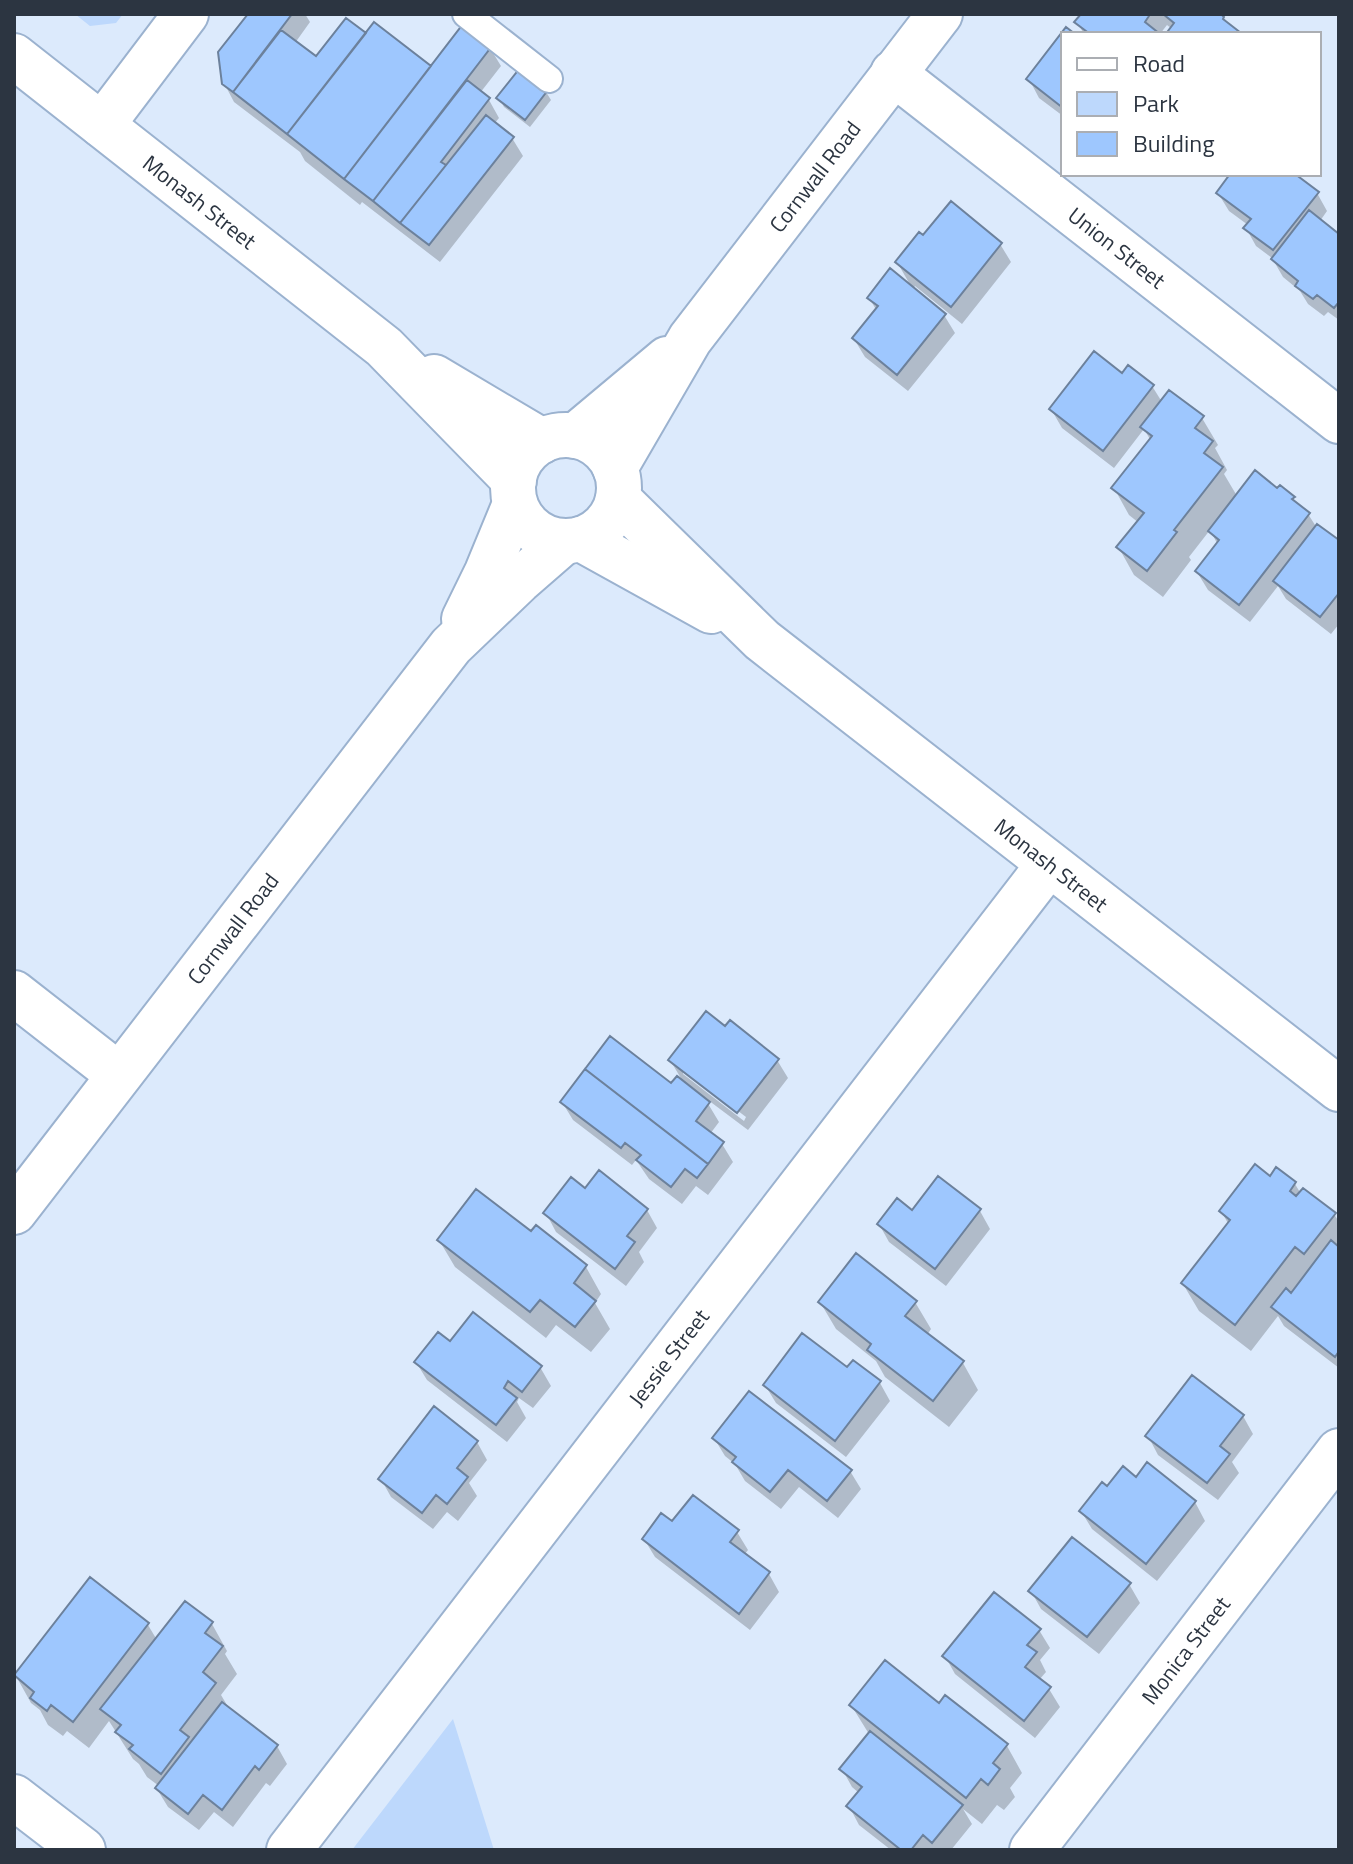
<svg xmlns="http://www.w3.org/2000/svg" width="1353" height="1864" font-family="'Titillium Web',sans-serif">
<rect width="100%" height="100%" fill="#dceafc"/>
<path fill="#bdd8fc" d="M75 14H123L116 23 90 26Z
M453 1719 494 1850H352Z"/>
<path fill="#0003" fill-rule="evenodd" d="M250 14H305L310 22 295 43 316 59 364 34 429 67 490 48 501 66 480 93 489 100 499 118 494 124 512 138 523 156 440 262 362 202 360 205 305 161 300 152 234 102 224 83Z
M1083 14H1217L1226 24 1239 34H1168L1172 29 1167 25 1160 34H1084L1077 22Z
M1063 35V116L1039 98 1029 79Z
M546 92 551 100 530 127 504 107 499 98Z
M1233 174H1292L1317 193 1327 211 1320 221 1339 236V320L1328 312 1324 316 1308 304 1300 291 1283 277 1272 258 1256 246 1246 228 1248 225 1229 211 1218 193Z
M924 238 1000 244 1011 262 962 324 915 286 913 289 944 315 955 333 908 391 865 357 854 339 877 311 869 298 912 288 897 262Z
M1123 375 1152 386 1162 402 1202 418 1218 445 1215 448 1227 470 1224 474 1237 496 1278 490 1293 498 1298 506 1308 514 1317 528 1339 543V624L1331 634 1286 599 1278 586 1250 622 1208 590 1197 572 1218 545 1210 530 1189 557 1191 560 1163 597 1134 575 1119 548 1139 523 1129 515 1114 488 1151 441 1144 429 1114 468 1062 428 1051 409Z
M726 1029 777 1060 788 1078 748 1130 704 1097 719 1122 710 1134 722 1144 733 1162 708 1195 696 1186 682 1204 649 1179 636 1160 632 1165 573 1120 562 1102 685 1085 670 1060ZM683 1069 746 1117 744 1121 683 1074Z
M1277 1170 1295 1184 1301 1194 1334 1214 1339 1222V1368L1284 1326 1278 1316 1251 1351 1199 1311 1183 1284 1229 1225 1221 1211 1270 1179Z
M938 1179 980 1211 990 1229 946 1286 889 1242 879 1224 912 1213Z
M586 1191 647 1210 657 1228 639 1252 644 1262 626 1286 556 1232 546 1213Z
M531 1234 586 1267 601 1294 595 1303 610 1329 591 1352 556 1325 546 1338 455 1267 439 1240Z
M820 1302H915L931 1329 927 1335 963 1363 978 1390 949 1427 885 1377 876 1361 836 1329Z
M451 1344 540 1367 551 1386 533 1408 519 1398 517 1402 526 1418 507 1442 427 1380 416 1362Z
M853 1363 880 1383 890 1401 846 1457 776 1403 765 1385 847 1370Z
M1243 1416 1253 1434 1232 1462 1239 1473 1218 1500 1158 1455 1148 1436Z
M714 1438 850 1471 861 1489 838 1518 799 1487 781 1509 745 1481 735 1464 725 1456Z
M477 1442 487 1460 469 1483 477 1496 458 1521 447 1512 433 1529 391 1497 381 1479Z
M1136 1480 1195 1502 1205 1521 1157 1581 1092 1529 1081 1511 1107 1489Z
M672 1524 737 1532 748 1550 744 1555 769 1574 779 1592 750 1630 655 1557 644 1539Z
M91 1580 148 1625 157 1640 185 1604 212 1624 227 1651 225 1654 237 1674 221 1695 230 1710 277 1746 287 1764 270 1786 266 1783 233 1827 214 1812 199 1830 168 1807 157 1789 159 1786 147 1777 139 1764 133 1759 109 1721 89 1748 67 1731 63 1736 48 1725 40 1710 31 1703 16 1676Z
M1129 1584 1140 1603 1099 1654 1041 1609 1031 1591Z
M1039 1630 1050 1648 1040 1660 1046 1672 1039 1680 1049 1689 1060 1707 1035 1738 955 1674 945 1656Z
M851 1705 939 1706 1007 1746 1022 1773 1010 1788 1015 1797 1004 1810 997 1805 982 1824 963 1809 972 1824 951 1850H891L859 1825 849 1806 859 1793 852 1787 842 1769 869 1734Z"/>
<path fill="#9ec7fe" stroke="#6c819c" stroke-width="2" d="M248 14H292L233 92 222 84 218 52Z
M1081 14H1147L1149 16 1145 22 1160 34H1090L1074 22Z
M1163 14H1221L1224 17 1223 19 1241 33 1173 34 1168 31 1174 23Z
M346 18 366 33 287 134 233 92 281 30 316 56Z
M374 22 431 66 344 179 287 134Z
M463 24 492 46 373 201 344 179Z
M1066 27 1075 34H1063V108L1026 79Z
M520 68 548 90 525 120 496 98Z
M467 80 490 98 441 162 446 165 400 223 373 201Z
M486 115 514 137 429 245 400 223Z
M1230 174H1295L1319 192 1273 250 1243 228 1251 219 1216 193Z
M951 201 1002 243 951 307 895 262 919 232 923 235Z
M1309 210 1339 234V302L1334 308 1317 295 1313 299 1295 286 1298 281 1271 259Z
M890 268 946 314 897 375 852 338 878 306 867 298Z
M1094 351 1122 373 1128 365 1154 385 1103 451 1049 409Z
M1169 390 1204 416 1195 428 1213 441 1204 453 1223 467 1174 530 1177 532 1147 571 1116 547 1144 513 1111 488 1152 436 1140 427Z
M1255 470 1277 488 1280 485 1295 497 1292 499 1310 513 1239 605 1195 571 1219 540 1208 531Z
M1317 524 1339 540V593L1320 617 1273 581Z
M706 1011 725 1026 730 1020 779 1059 737 1113 668 1060Z
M610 1036 671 1083 677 1076 710 1102 696 1121 724 1142 708 1164 585 1069Z
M585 1069 708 1164 697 1178 685 1169 671 1187 636 1160 641 1155 625 1143 621 1148 560 1102Z
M1255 1164 1270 1176 1276 1167 1296 1182 1290 1191 1296 1196 1303 1188 1336 1213 1304 1254 1295 1247 1235 1325 1181 1283 1230 1220 1219 1211Z
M599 1170 648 1209 627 1236 635 1242 615 1269 543 1213 571 1177 585 1188Z
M938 1176 981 1209 935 1269 877 1224 897 1198 912 1210Z
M476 1189 531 1231 536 1225 587 1265 574 1283 596 1301 575 1327 540 1300 530 1312 437 1240Z
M1331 1240 1339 1247V1351L1335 1357 1271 1307 1286 1288 1291 1293Z
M856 1253 917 1301 905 1316 964 1361 933 1401 867 1350 871 1344 818 1302Z
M473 1312 542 1366 522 1392 508 1381 504 1388 517 1398 496 1425 414 1362 438 1332 450 1341Z
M802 1333 847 1367 853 1360 881 1381 835 1441 763 1385Z
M1192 1375 1244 1415 1220 1446 1230 1454 1207 1483 1145 1436Z
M749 1391 852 1470 827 1501 788 1470 770 1492 732 1462 736 1457 712 1438Z
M434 1406 478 1441 457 1468 468 1477 447 1504 436 1495 422 1513 378 1479Z
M1147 1462 1196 1501 1146 1564 1079 1511 1102 1482 1107 1486 1123 1466 1136 1477Z
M693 1495 739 1530 730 1542 770 1572 739 1614 642 1539 661 1513 672 1521Z
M1072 1537 1131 1583 1087 1637 1028 1591Z
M90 1577 149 1623 73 1722 51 1705 47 1711 30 1698 34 1692 14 1675Z
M994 1592 1041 1629 1027 1645 1037 1652 1025 1667 1051 1687 1024 1721 942 1656Z
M185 1601 213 1622 205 1633 223 1646 203 1672 216 1683 180 1730 189 1737 161 1774 129 1749 133 1745 115 1732 121 1725 100 1709Z
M885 1660 939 1703 945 1695 1008 1744 993 1763 1000 1769 988 1785 981 1779 966 1798 849 1705Z
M222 1702 278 1745 259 1770 255 1766 222 1810 203 1795 188 1814 155 1788Z
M870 1731 963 1805 932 1843 923 1835 911 1850H901L846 1806 862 1787 839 1769Z"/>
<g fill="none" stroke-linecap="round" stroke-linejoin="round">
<g stroke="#9bb2cf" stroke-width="30">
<path id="service" d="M466 14 549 79"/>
</g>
<g stroke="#9bb2cf" stroke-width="48">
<g id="minor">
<path id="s1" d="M893 73 1339 421"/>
<path d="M102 125 186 14"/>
<path d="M464 619 487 572 515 504"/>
<path d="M14 993 119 1075"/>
<path id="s2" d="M14 1212 451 646 519 581 565 541"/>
<path d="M14 1797 83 1850"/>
<path id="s3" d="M289 1850 1049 864"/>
<path id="s4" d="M1032 1850 1339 1451"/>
</g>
</g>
<g stroke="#9bb2cf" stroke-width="48">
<g id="tertiary">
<path id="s5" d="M618 499 762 640 1339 1089"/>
<path d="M581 539 711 611"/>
</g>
</g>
<g stroke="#9bb2cf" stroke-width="48">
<g id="secondary">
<path id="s6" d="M14 56 384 347 514 480"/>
<path d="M434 377 542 441"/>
<circle cx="566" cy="488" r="53"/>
<path d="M575 436 667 359"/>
<path id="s7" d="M615 468 690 339 940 14"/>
</g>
</g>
<use href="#service" stroke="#fff" stroke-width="26"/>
<use href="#minor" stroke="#fff" stroke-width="44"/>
<use href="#tertiary" stroke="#fff" stroke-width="44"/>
<use href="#secondary" stroke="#fff" stroke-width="44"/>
</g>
<g text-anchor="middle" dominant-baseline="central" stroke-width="6" stroke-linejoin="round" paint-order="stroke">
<g font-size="22" fill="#2c3541" stroke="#fff">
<text stroke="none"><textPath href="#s7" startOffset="354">Cornwall Road</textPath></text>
<text stroke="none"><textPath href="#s6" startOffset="236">Monash Street</textPath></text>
<text stroke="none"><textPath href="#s1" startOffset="284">Union Street</textPath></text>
<text stroke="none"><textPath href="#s5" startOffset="568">Monash Street</textPath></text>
<text stroke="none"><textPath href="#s2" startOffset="358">Cornwall Road</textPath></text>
<text stroke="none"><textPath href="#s3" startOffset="622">Jessie Street</textPath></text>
<text stroke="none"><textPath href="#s4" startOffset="252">Monica Street</textPath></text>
</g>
</g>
<rect width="1353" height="1864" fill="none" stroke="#2c3541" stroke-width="32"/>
<rect x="1061" y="32" width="260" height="144" fill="#ffffff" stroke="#abaeb3" stroke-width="2"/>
<rect x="1077" y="58" width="40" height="12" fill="#ffffff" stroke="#abaeb3" stroke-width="2"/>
<text x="1133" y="72" font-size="24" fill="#2c3541">Road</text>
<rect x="1077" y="92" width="40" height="24" fill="#bdd8fc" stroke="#abaeb3" stroke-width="2"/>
<text x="1133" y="112" font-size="24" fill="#2c3541">Park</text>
<rect x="1077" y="132" width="40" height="24" fill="#9ec7fe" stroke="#abaeb3" stroke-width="2"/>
<text x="1133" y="152" font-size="24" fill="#2c3541">Building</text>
</svg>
